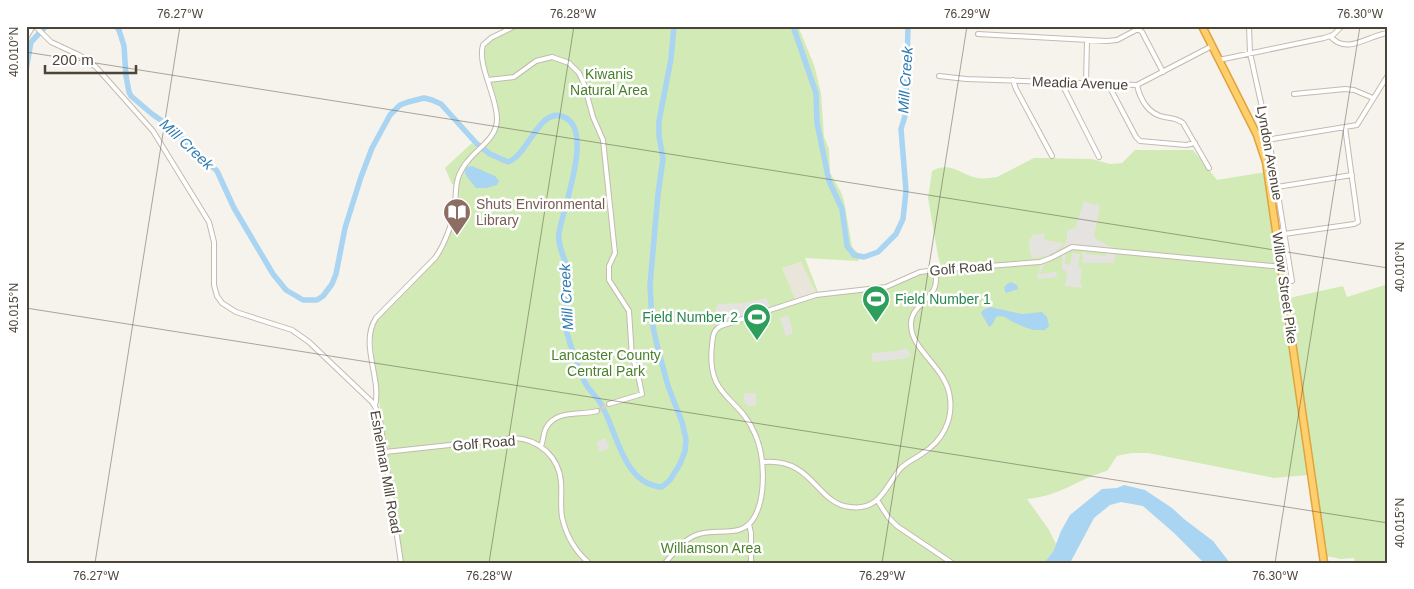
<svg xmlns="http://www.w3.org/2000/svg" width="1414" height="589" font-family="Arial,sans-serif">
<rect width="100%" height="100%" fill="#f6f3ec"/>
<path fill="#eae5da" d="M802 262 816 294 796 300 782 268Z"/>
<path fill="#d2eab5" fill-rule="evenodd" d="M519 26H798L814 65 821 93 824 137 829 149 830 173 841 192 844 201 852 247 858 253 862 254 858 261 805 258 820 297 881 290 923 274 943 272 938 256 928 198 932 171C951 161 959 174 977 178 983 179 990 178 997 177L1034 158 1092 159 1110 164 1122 163 1135 150H1193L1217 180 1266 172 1308 475 1274 478 1148 453H1131L1117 456 1107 471C1077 479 1061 496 1027 499L1049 530 1056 544 1053 552 1044 563H401L375 371 372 333 376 320 441 253 456 213 458 186 452 184 445 168 472 143 480 151C484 147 490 142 493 137 510 110 484 77 484 49L490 42ZM801 262 816 293 796 300 782 268Z
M1388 284V563H1355L1354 558 1341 559 1326 556 1289 298 1343 286 1347 297Z"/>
<path fill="#e5e3e0" d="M1084 201 1095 205 1098 203 1100 207 1094 236 1098 240 1116 250 1114 263H1084L1082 261 1083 253 1080 248 1085 249 1086 254 1106 256 1107 248 1072 244 1071 248 1061 253 1067 239V230L1075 228Z
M1045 233 1044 240 1064 243 1055 253H1052L1049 255 1053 258 1045 261V253V256L1033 258 1031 256 1029 245 1030 239 1032 238V235Z
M1066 252 1065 264 1070 265 1072 253 1080 254 1078 268 1082 269 1080 284 1082 285V288L1065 286 1067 272 1062 269V254Z
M1041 263H1044L1040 274 1056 272 1057 277 1037 279Z
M766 298 771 308 712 325 713 316 718 304 744 303Z
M788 315 793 333 786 336 780 318Z
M907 348 911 356 902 359 873 362 872 359V353L896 351Z
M744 393H756V406H747V403H744Z
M605 438 609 448 600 452 596 442Z"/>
<path fill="#a9d4f2" d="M472 166 495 176 499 181 497 185 486 188H476L467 177 464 170 467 167Z
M1011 282 1017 285 1018 289 1006 293 1004 288 1007 284Z
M990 307 1022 314 1042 312 1047 317 1049 326 1045 330H1034L1024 327 1011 321 1005 317 999 316 996 317 992 325 989 327 981 313 983 310Z
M1124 485 1145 490 1172 508 1184 519 1213 541 1230 563H1204L1174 533 1143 506 1121 502 1110 505 1094 518 1070 563H1044L1053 552 1061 531 1070 515 1102 489 1117 488Z"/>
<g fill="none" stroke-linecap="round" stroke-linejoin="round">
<path stroke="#a9d4f2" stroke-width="5.5" d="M116 26 119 30 124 46 126 76 129 92 131 96 152 114 168 125 217 171 234 208 273 274 286 290 303 300H317L323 296 332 284 336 274 345 228 361 177 372 148 390 115 400 105 408 102 424 98 432 100 441 104 477 144 490 154 508 162C529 155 540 103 566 118 593 133 563 208 559 233 557 247 566 259 568 273 568 279 569 286 569 292 568 303 563 314 565 325 570 345 577 368 587 386 591 392 597 397 601 404 617 431 623 485 662 487L670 480 680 464 685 451 686 439 682 422 668 386 657 345 652 322 650 285 658 194 663 159 659 136V121L671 59 674 26
M793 26 816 93 817 123 829 181 842 209 847 246 854 255 864 257 878 252 896 234 903 219 906 191 901 129 905 116 906 99 908 26
M26 70 31 42 46 26"/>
<path stroke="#d4d0c8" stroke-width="4" stroke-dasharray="4 2" stroke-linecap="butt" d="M597 411 609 404"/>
<g stroke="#c2bbae" stroke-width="6">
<path id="street" d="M35 26 51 42 79 55 96 67 153 131 209 222 214 242V285L217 296 222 303 236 312 292 330 309 342 372 402 377 410 380 421 401 563
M1249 26 1250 53 1269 139 1292 281
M978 34 1107 41 1117 40 1138 29 1142 32 1163 72
M1330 36C1347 56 1368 35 1388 33
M26 38 33 26
M1219 60 1324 38 1333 35 1342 26
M939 76 966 79 1137 85 1212 46
M488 80 514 77 536 61 552 57 569 63 579 73 584 84 593 117 603 140 615 253 609 266V280L629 311 632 357 637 370 642 394 609 404
M1013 80 1016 89 1052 156
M1061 82 1099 157
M1086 83 1087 40
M1108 84 1136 137 1140 141 1186 145 1195 143
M1137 85C1140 99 1148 114 1164 117 1171 118 1177 118 1183 123L1209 168
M1294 94 1345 89 1354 90 1373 98
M1260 141 1357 125 1388 75
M1277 187 1352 175
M1277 235 1354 224 1358 222 1345 127
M375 406C382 378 359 344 376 318L435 258C444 246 454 220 455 205 456 195 455 185 459 175 461 171 464 165 467 162 477 148 497 139 497 119 497 96 477 65 483 45L491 38 515 26
M541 446C544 440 543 433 546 428 556 409 581 416 597 411
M385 452 514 438C539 439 559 457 561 482 562 493 560 505 562 517 566 535 575 551 589 563
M763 462C813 457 816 504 850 507 881 511 885 486 901 468 907 462 916 458 923 453 942 441 953 421 950 398 947 368 912 351 911 326 910 307 928 303 934 289 937 283 936 276 936 270
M877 500 888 517 897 526 952 563
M749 524 751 533V563
M665 563C674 553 683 540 696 535 716 526 742 541 755 516 766 495 765 456 755 434 739 395 706 399 712 345 713 336 713 330 721 326L816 295 886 287 920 272 936 270 1040 262 1051 258 1072 247 1282 267"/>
</g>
<g stroke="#e0a43c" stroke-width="9">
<path id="highway" d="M1202 26 1257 135 1266 162 1324 563"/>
</g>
<use href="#street" stroke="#fff" stroke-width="4"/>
<use href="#highway" stroke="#ffcf6e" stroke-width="6"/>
</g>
<path fill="none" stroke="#4b4439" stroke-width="1" stroke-opacity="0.45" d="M26 52 1388 268M26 308 1388 523M95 563 180 26M489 563 574 26M882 563 967 26M1275 563 1360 26"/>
<defs>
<g id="library-pin" transform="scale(1.4375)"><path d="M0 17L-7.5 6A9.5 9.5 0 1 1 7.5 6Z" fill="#8d6e63" stroke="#fff"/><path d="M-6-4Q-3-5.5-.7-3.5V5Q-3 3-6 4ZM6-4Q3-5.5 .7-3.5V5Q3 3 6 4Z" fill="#fff"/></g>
<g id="stadium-pin" transform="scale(1.4375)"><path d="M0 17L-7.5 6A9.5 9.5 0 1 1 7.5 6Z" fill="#2e9e5b" stroke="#fff"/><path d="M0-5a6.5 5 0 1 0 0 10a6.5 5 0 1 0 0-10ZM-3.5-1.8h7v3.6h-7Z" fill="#fff"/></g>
</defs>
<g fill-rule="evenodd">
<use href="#library-pin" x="457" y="212"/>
<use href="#stadium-pin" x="876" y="299"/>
<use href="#stadium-pin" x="757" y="317"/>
</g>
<g text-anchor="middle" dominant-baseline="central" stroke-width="5" stroke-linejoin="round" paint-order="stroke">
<g font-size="14" fill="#4a7f2a" stroke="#fff">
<text x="609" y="74">Kiwanis<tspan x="609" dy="16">Natural Area</tspan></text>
<text x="606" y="355">Lancaster County<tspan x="606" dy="16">Central Park</tspan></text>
<text x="711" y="548">Williamson Area</text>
</g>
<g font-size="14" fill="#4b4439" stroke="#fff">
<text transform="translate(1080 83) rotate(2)">Meadia Avenue</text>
<text transform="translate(1270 153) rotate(80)">Lyndon Avenue</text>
<text transform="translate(961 268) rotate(-5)">Golf Road</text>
<text transform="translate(1285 288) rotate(82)">Willow Street Pike</text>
<text transform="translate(484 443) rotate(-5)">Golf Road</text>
<text transform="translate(386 472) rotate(80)">Eshelman Mill Road</text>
</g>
<g font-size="14" fill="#785e54" stroke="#fff" text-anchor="start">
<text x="476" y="204">Shuts Environmental<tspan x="476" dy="16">Library</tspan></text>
</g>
<g font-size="14" fill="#27864d" stroke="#fff" text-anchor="start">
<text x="895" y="299">Field Number 1</text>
<text x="738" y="317" text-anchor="end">Field Number 2</text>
</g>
<g font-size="15" font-style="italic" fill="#2e7ab2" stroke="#fff">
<text transform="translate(905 80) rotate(-86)">Mill Creek</text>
<text transform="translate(187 144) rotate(43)">Mill Creek</text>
<text transform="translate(566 297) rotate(-93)">Mill Creek</text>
</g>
</g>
<rect width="1414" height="589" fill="none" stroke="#ffffff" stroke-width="55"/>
<path d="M45 65v8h91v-8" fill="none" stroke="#4b4439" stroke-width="2.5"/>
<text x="52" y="65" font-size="15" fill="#4b4439" stroke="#ffffff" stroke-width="4" paint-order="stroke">200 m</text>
<rect x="28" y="28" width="1358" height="534" fill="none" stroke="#4b4439" stroke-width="2"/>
<g font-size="12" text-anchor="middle" fill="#4b4439">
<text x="180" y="18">76.27°W</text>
<text x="573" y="18">76.28°W</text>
<text x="967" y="18">76.29°W</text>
<text x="1360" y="18">76.30°W</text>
<text transform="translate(14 52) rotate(-90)" y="4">40.010°N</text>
<text transform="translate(1400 267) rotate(-90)" y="4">40.010°N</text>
<text transform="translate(14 308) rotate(-90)" y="4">40.015°N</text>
<text transform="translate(1400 523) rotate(-90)" y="4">40.015°N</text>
<text x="96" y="580">76.27°W</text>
<text x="489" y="580">76.28°W</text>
<text x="882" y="580">76.29°W</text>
<text x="1275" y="580">76.30°W</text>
</g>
</svg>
